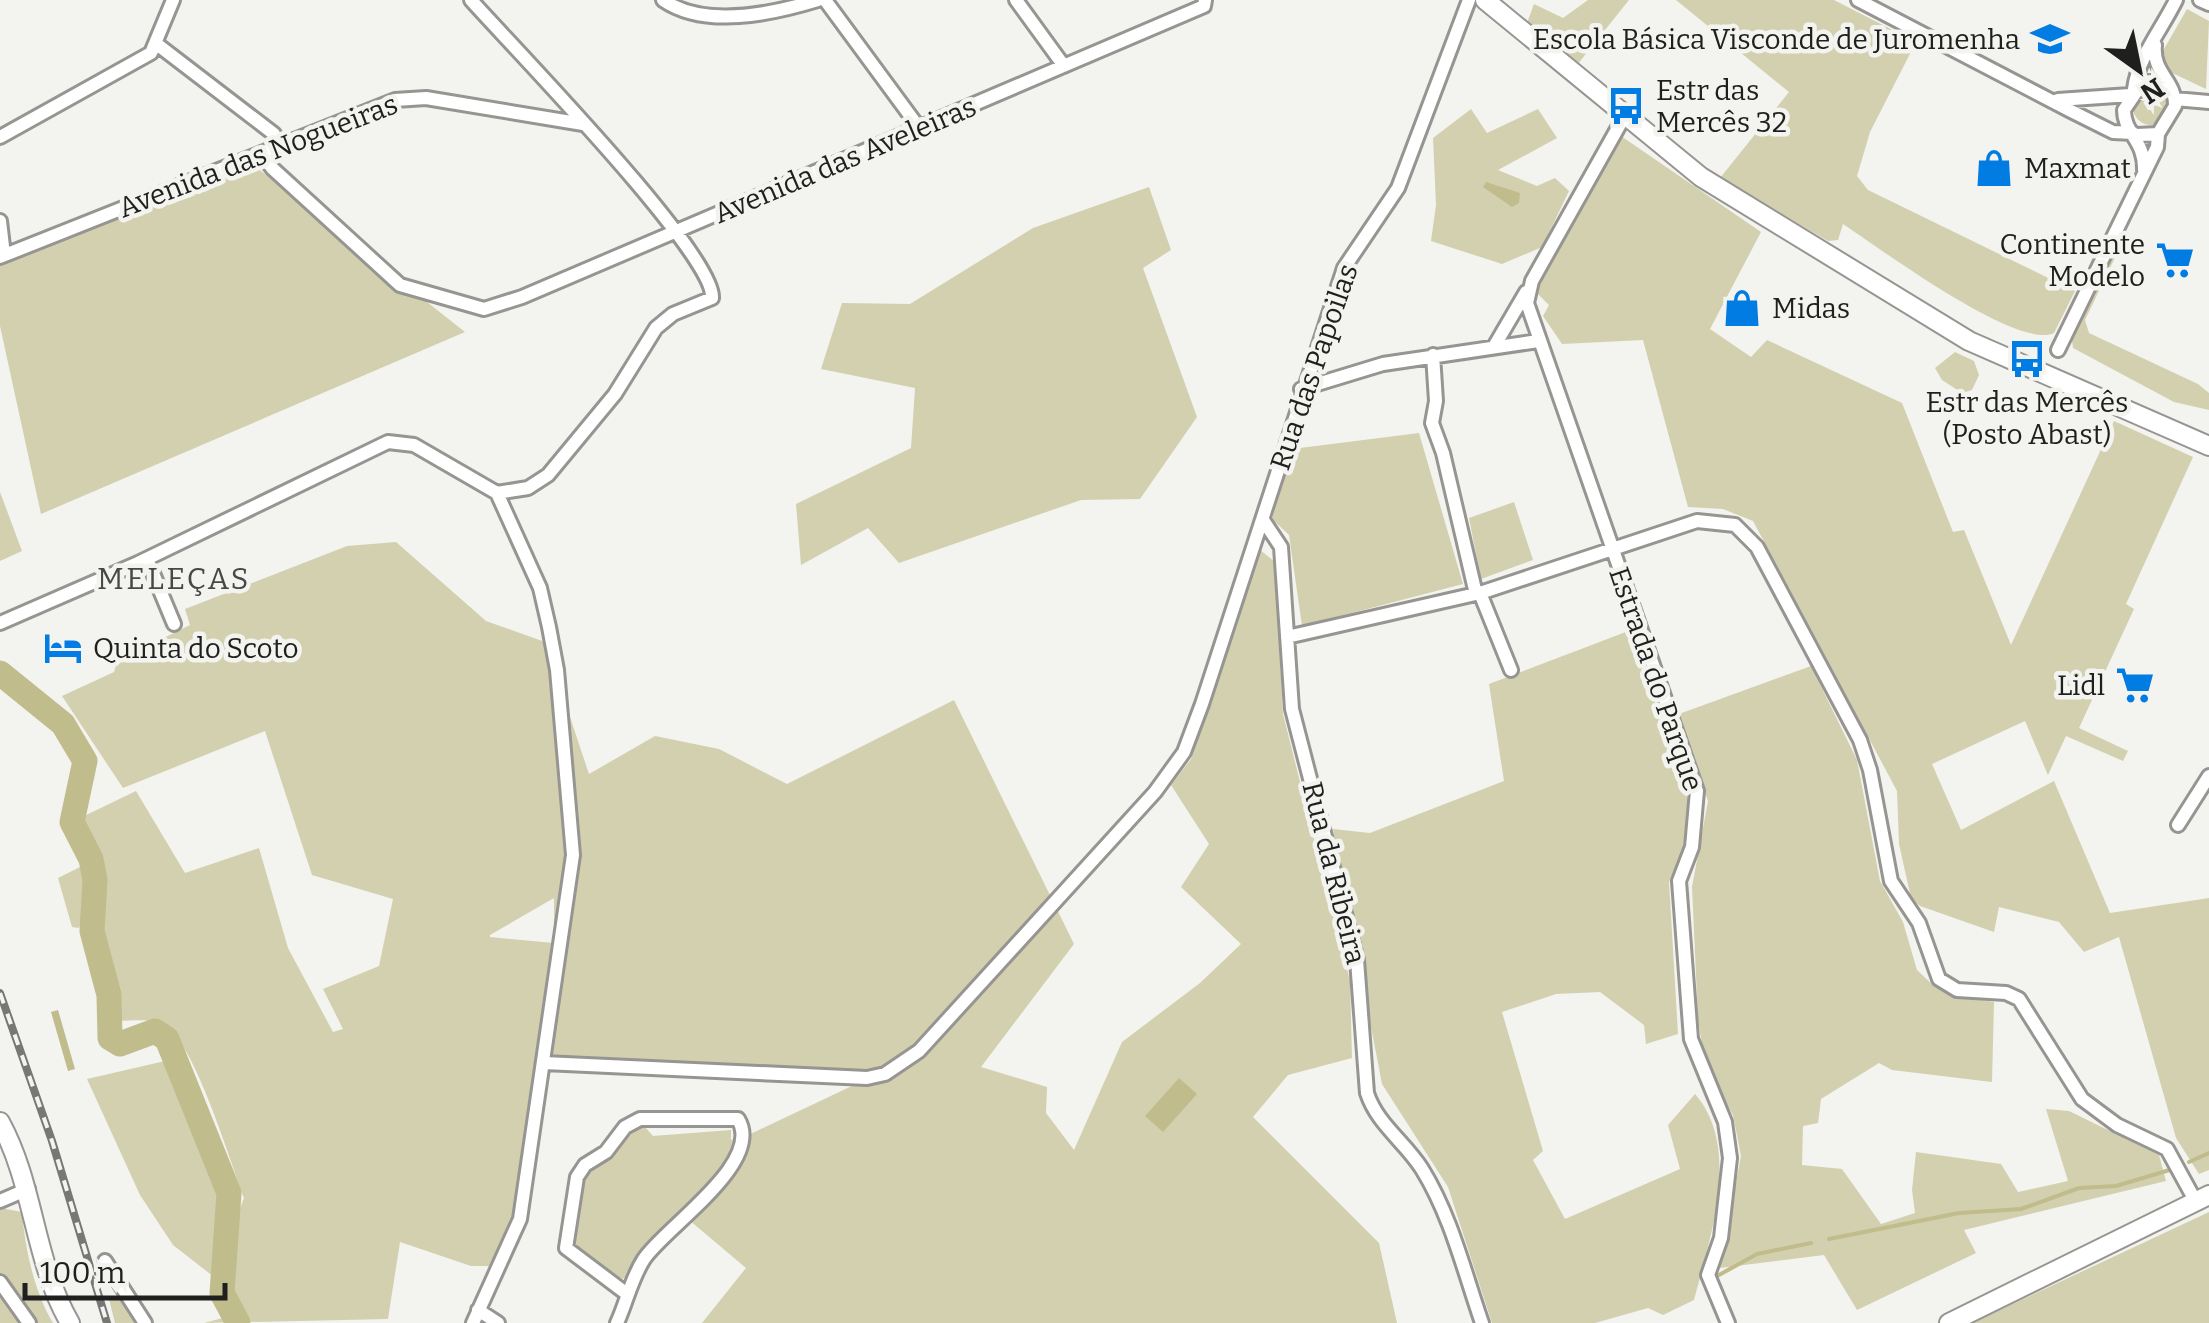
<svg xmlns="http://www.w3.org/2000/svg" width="2209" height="1323" font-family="Bitter,serif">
<rect width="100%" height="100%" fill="#f3f3f0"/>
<path fill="#d3d0af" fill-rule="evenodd" d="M1588 0H1629L1577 65 1527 23 1534 4 1563 18Z
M1676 0H1834L1916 42 1870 132 1857 176 1868 190 2075 291 2054 333C2018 351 1878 247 1843 224L1838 240 1828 241 1720 178 1789 92Z
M2187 9 2209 21 2206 89 2166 70 2160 56Z
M2133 107a18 18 0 1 1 36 0a18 18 0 1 1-36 0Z
M1471 109 1487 133 1538 109 1557 138 1498 170 1537 186 1555 178 1569 191 1542 247 1502 264 1431 241 1436 205 1433 138Z
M1621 136 1761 232 1710 329 1751 357 1767 340 1902 403 1953 532 1964 530 2011 645 2114 421 2193 457 2126 604 2134 609 2079 728 2128 751 2123 761 2066 736 2048 775 2025 721 1932 764 1961 830 2054 781 2110 913 2209 898V1170L2199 1174 2176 1138 2119 937 2084 952 2059 922 1999 907 1994 932 1920 906 1911 898 1899 844 1897 791 1753 521 1723 509 1688 507 1643 340 1562 344 1543 316 1549 305 1536 292Z
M247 160 465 332 41 514 0 326V248Z
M1149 187 1171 250 1143 268 1197 417 1140 499 1081 500 899 563 868 528 801 565 796 504 911 448 915 388 821 369 842 303 910 304 1033 228Z
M2121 245 2085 320 2089 333 2198 384 2209 393V410L2174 402 2073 348 2071 334 2115 247Z
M1955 352 1974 361 1979 375 1972 390 1962 393 1942 380 1935 368Z
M1419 433 1463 584 1302 626 1289 535 1272 519 1292 449Z
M0 492 22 551 0 561Z
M1514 502 1533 560 1481 579 1469 518Z
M396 542 486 621 545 642 589 774 655 736 719 749 787 784 954 700 1074 944 981 1067 1047 1087 1046 1113 1074 1150 1122 1042 1200 983 1241 944 1181 887 1209 844 1171 785 1191 759 1260 550 1275 562 1283 714 1350 981 1352 1058 1288 1075 1253 1117 1379 1243 1397 1323H702L746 1268 682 1214 648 1245 627 1278 618 1279 574 1249 571 1242 584 1176C604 1161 621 1135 644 1126L653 1136 731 1130V1140L744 1137 854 1085 537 1064 516 1219 495 1266H471L400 1242 388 1319 204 1323 230 1316 216 1287 228 1291 235 1221 244 1198C230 1161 195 1044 165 1025 154 1018 132 1021 119 1021L97 937 105 897 103 875 80 818 136 791 185 873 259 848 288 948 333 1032 343 1029 323 989 379 966 393 899 312 875 265 731 123 788 62 696 114 672 117 661 190 625 185 609 347 546ZM554 898V943L490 937V935Z
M1631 630 1688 799 1683 849 1669 882 1678 1034 1646 1044 1644 1025 1600 992 1556 994 1502 1012 1543 1151 1533 1160 1565 1219 1680 1169 1668 1125 1695 1094C1742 1148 1710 1238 1694 1300L1663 1315 1648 1308 1595 1323H1492L1448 1187 1382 1084 1333 829 1370 833 1504 781 1489 684Z
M1811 666 1857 760 1880 881 1903 922 1917 970 1935 987 1955 996 1994 1002 1992 1082 1892 1070 1879 1063 1821 1099 1818 1123 1803 1126 1802 1165 1842 1169 1881 1224 1915 1213 1912 1190 1916 1152 2001 1164 2018 1192 2068 1181 2046 1109 2069 1111 2159 1155 2166 1181 1964 1230 1976 1253 1857 1310 1824 1255 1720 1268 1741 1156 1733 1115 1705 1065 1698 1019 1692 887 1708 801 1679 714Z
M86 864 93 893 79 928 72 927 58 878Z
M165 1061 221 1199 214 1277 173 1245 140 1195 87 1079Z
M0 1200 6 1209 22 1212C25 1249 34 1291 53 1323H0Z
M2209 1212V1323H1972Z
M120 1296 135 1323H115L109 1299Z"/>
<path fill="#c1bc8c" d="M1486 182 1520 193 1519 203 1512 207 1483 187Z
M58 1010 75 1069 68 1071 51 1012Z
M1179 1078 1197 1094 1163 1132 1145 1116Z"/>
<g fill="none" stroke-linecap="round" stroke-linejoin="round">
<path stroke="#c1bc8c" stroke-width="4" d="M2189 1162 2209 1153
M1829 1239 1959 1213 2021 1209 2079 1188 2116 1186 2173 1169
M1719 1275 1757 1254 1811 1243"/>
<path stroke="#c1bc8c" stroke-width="25" d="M0 673 63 724 85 761 72 822 91 859 95 880 92 931 109 995 110 1038 120 1044 155 1031 167 1039 229 1193 222 1293 238 1323"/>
<g stroke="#969592" stroke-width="18">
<path id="minor" d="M663 0C705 29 772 14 818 0
M825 0 920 129
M1016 0 1064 66
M1858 0 2071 111 2113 132 2133 133
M2200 0 2209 4
M158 45 274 134 279 146
M2134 89C2138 57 2162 29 2176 0
M2175 99 2209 102
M2058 100 2130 95
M1624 117 1532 281 1527 303 1697 791 1692 847 1679 881 1691 1039 1725 1122 1730 1158 1721 1238 1708 1275 1728 1323
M2137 135 2158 134 2175 106C2176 81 2152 73 2155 45
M0 137 151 53 173 0
M261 153 272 168 400 285 484 309 522 297 1204 6 1205 0
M2144 170C2145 140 2124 134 2124 110L2143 82 2163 80
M0 221 4 255
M0 257 395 100 426 98 583 124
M1495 345 1526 292
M2058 350 2157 147 2158 134
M1433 355 1436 401 1432 423 1443 453 1476 594
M1301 389 1383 364 1538 341
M1263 520 1281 547 1292 709 1357 960 1367 1093C1377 1124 1405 1142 1422 1169 1451 1216 1464 1271 1482 1323
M147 559 174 624
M1480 593 1511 670
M0 623 138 563 388 442 414 445 497 493 528 488 548 475 615 394 656 328 673 314 712 298C716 255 510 44 471 0
M1287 637 1480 593 1697 521 1735 525 1757 547 1860 740 1870 770 1891 881 1919 923 1939 979 1957 990 2006 993 2019 999 2082 1099 2117 1125 2167 1149 2196 1202
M2178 825 2209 776
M544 1063 867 1078 885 1074 919 1051 1155 792 1184 752 1202 704 1344 268 1398 188 1469 0
M0 1201 28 1189
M105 1261 145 1323
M0 1282 29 1323
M478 1310 498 1323
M473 1323 520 1219 573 855 557 670 549 627 540 588 497 493
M617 1323C627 1301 631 1279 644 1259 664 1228 765 1163 738 1119H640L625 1127 606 1152 585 1165 577 1177 566 1248 627 1294"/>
</g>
<g stroke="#969592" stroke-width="22">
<path id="tertiary" d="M1485 0 1701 177 1969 341 2209 446"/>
</g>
<g stroke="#969592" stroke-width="22">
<path id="secondary" d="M0 1122C35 1186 33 1259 70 1323
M1949 1323 2209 1195"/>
</g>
<use href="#minor" stroke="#fff" stroke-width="12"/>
<use href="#tertiary" stroke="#fff" stroke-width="18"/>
<use href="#secondary" stroke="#fff" stroke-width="18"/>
<g stroke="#777776" stroke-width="8">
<path id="rail" d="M0 993 52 1141 107 1323"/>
</g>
<use href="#rail" stroke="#f3f3f0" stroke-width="4" stroke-dasharray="11" stroke-linecap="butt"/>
</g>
<defs>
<g id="school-bare" transform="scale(3)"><path d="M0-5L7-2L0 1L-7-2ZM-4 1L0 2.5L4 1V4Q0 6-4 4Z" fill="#007ce2" stroke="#f3f3f0" stroke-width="2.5" paint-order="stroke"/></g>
<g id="bus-bare" transform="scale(3)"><path d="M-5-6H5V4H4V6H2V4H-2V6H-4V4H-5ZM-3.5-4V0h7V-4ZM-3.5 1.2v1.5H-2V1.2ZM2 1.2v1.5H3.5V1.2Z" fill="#007ce2" stroke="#f3f3f0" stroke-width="2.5" paint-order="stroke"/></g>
<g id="shop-bare" transform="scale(3)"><path d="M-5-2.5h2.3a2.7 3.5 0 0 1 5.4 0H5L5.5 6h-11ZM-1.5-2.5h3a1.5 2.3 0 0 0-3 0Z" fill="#007ce2" stroke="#f3f3f0" stroke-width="2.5" paint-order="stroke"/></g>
<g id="supermarket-bare" transform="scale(3)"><path d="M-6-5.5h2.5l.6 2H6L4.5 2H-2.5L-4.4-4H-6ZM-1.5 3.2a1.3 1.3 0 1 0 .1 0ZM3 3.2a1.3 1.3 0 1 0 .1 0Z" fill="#007ce2" stroke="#f3f3f0" stroke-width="2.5" paint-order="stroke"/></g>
<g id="hotel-bare" transform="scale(3)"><path d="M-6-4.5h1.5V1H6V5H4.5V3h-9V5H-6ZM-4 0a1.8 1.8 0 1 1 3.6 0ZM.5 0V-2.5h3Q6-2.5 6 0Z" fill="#007ce2" stroke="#f3f3f0" stroke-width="2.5" paint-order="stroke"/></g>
</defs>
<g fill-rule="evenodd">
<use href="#school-bare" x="2050" y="39"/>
<use href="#bus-bare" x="1626" y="106"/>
<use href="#shop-bare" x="1994" y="168"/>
<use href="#supermarket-bare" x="2175" y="260"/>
<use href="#shop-bare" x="1742" y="308"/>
<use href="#bus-bare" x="2027" y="359"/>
<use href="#hotel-bare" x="63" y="648"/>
<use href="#supermarket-bare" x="2135" y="685"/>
</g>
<g text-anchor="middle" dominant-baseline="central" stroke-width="9" stroke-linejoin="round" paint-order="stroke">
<g font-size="28" fill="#1f1f1e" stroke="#f3f3f0" text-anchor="start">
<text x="2020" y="39" text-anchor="end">Escola Básica Visconde de Juromenha</text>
<text x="1656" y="90">Estr das<tspan x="1656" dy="32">Mercês 32</tspan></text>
<text x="2024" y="168">Maxmat</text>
<text x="2145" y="244" text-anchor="end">Continente<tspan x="2145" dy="32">Modelo</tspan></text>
<text x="1772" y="308">Midas</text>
<text x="2027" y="402" text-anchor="middle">Estr das Mercês<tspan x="2027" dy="32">(Posto Abast)</tspan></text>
<text x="93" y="648">Quinta do Scoto</text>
<text x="2105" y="685" text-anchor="end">Lidl</text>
</g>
<g font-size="28" fill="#1f1f1e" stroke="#f3f3f0">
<text transform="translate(258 156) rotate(-21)">Avenida das Nogueiras</text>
<text transform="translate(845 160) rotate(-23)">Avenida das Aveleiras</text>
<text transform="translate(1314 367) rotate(-71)">Rua das Papoilas</text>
<text transform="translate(1656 679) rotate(71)">Estrada do Parque</text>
<text transform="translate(1334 873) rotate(76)">Rua da Ribeira</text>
</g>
<g font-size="30" letter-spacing="2.5" fill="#474745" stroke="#f3f3f0">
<text x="174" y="579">MELEÇAS</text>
</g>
</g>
<g transform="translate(2139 70) rotate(147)" stroke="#f3f3f0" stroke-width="8" paint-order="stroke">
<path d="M0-8L18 38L0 25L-18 38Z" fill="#1f1f1e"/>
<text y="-15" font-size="28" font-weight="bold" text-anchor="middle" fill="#1f1f1e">N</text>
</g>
<path d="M25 1283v15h200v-15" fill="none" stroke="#1f1f1e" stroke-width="5"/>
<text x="40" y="1283" font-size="30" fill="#1f1f1e" stroke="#f3f3f0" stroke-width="8" paint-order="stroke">100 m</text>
</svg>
